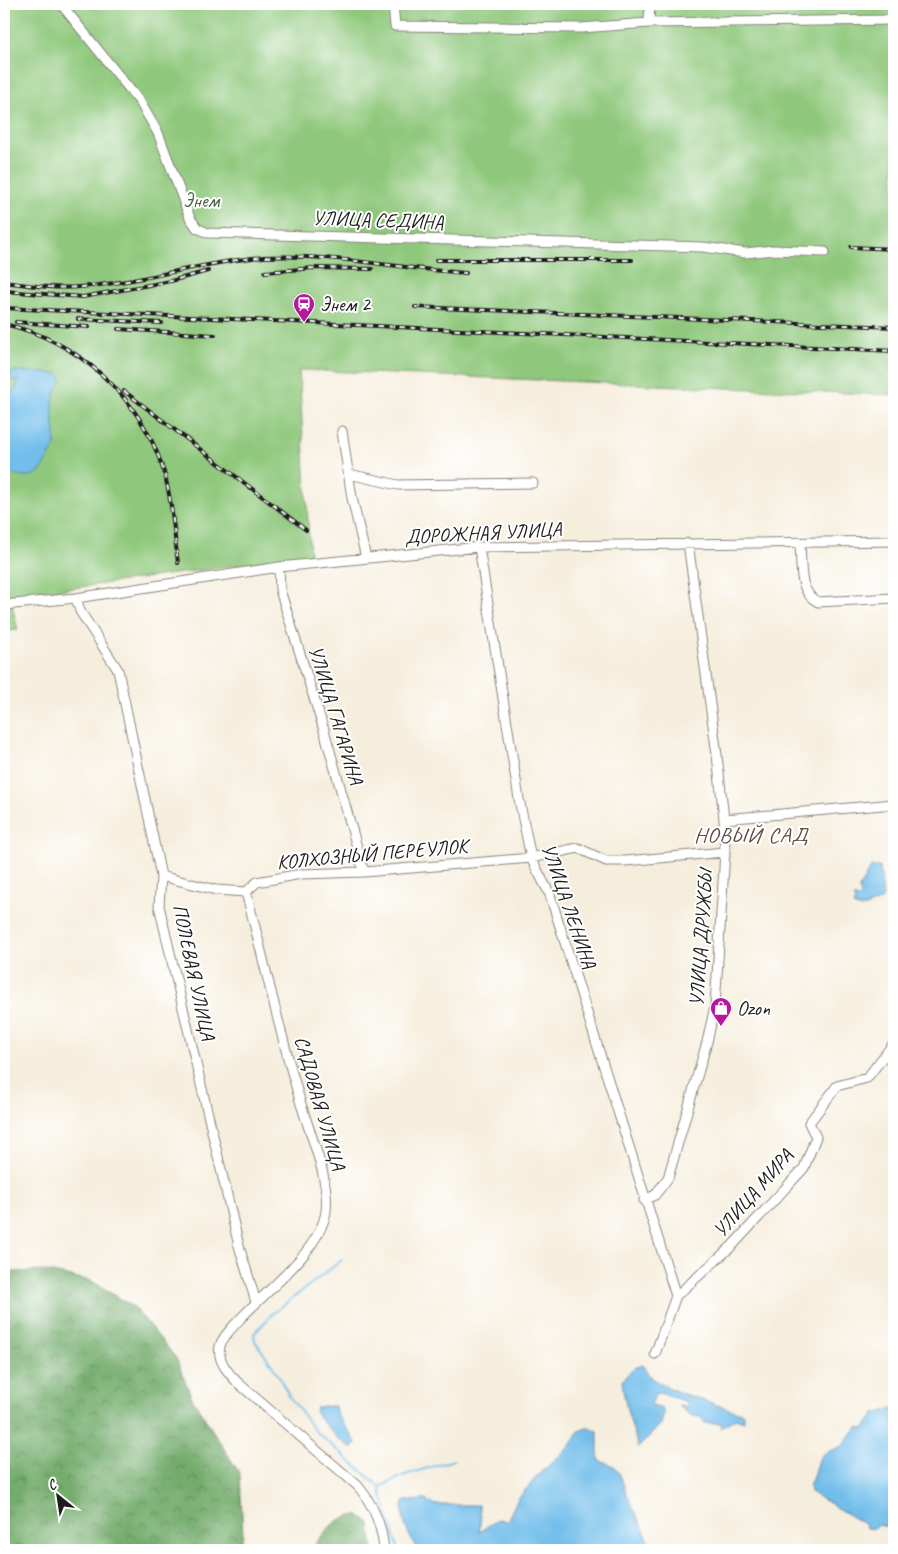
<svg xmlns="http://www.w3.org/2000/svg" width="898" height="1554" font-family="Caveat,sans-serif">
<defs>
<pattern id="forest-crowns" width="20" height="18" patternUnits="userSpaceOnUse" patternTransform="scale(1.25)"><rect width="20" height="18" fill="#73ac6c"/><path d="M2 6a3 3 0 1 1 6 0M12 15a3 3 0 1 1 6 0" fill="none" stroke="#5e8b58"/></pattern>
</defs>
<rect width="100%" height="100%" fill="#fff"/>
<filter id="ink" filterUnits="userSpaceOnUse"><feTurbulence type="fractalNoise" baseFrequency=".02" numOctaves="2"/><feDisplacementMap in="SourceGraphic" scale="10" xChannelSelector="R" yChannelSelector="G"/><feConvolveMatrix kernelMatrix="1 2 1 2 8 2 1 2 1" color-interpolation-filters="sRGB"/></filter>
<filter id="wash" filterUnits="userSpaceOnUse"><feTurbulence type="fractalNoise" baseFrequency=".0096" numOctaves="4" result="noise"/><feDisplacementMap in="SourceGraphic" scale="20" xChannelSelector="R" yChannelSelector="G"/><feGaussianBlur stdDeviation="1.12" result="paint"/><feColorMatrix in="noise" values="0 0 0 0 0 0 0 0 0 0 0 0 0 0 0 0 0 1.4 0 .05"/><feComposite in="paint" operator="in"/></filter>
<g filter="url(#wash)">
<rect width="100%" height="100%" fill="#f6eedd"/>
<path fill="url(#forest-crowns)" stroke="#486444" d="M43 1271 92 1281 135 1308 176 1358 192 1398 240 1474 243 1534 240 1550H4V1272Z
M359 1515 370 1523 373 1550H310C326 1532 333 1516 359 1515Z"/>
<path fill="#8fc87c" stroke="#56724c" d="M4 4H894V395L299 370 310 555 10 597 18 630 4 631Z"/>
<path fill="#72beeb" stroke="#476d84" d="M15 371 59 374 62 381C46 398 57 425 55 445 54 449 50 454 48 459 38 481 24 478 4 471V399L16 388 18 381 11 380 10 374Z
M871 867H880L883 896 881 901C870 903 863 912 853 906L855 901 853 898H859L861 896 859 888Z
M642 1365 652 1379 678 1392 744 1414V1421L735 1418 721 1428 722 1423H705L701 1417 692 1416 678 1406 686 1407 687 1404 684 1401 659 1393 655 1394 651 1406 661 1408 664 1413 661 1424 638 1448C632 1425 624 1405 622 1381L632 1369Z
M322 1406H335L337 1415 356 1442 353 1449 335 1436 315 1413 316 1408Z
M894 1408V1524L888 1527 877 1525 873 1529 866 1528 864 1524 810 1492C808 1484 811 1483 813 1476 822 1446 822 1457 845 1444V1441L858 1427 864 1429 875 1414Z
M589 1427 598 1431V1455L600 1461 614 1466 620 1475 628 1497 650 1543 648 1550H418C410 1538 397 1515 405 1501L425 1500 436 1505H479L481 1516 479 1532 498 1519 507 1521 517 1500 538 1475 569 1447 579 1431Z"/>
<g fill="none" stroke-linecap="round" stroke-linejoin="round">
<path stroke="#72beeb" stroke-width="2" d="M342 1260 272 1314 254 1334 255 1341 276 1371 289 1396 314 1430 380 1487 405 1475 454 1460
M380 1488 398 1550"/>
</g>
</g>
<g filter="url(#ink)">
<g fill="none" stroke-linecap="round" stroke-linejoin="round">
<g stroke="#89857c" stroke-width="11">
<path id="minor" d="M61 4 140 102 158 133 190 218 197 228 208 233 703 247 745 253 774 250 825 252
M393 4 395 26 581 28 649 23 894 20
M649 23 650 4
M342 431 352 498 366 558
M349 474 398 485 533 483
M800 543C802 563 797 592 818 602L894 598
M479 547 519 799 531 858 550 895 676 1296
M279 567 280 590 324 730 364 872
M76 598 80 611 118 670 161 876 159 906 239 1246 256 1302
M4 605 76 598 279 567 479 547 894 541
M724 819 894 804
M161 876 216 890 246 892 257 882 301 874 364 872 531 858 578 848 606 861H626L725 852
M246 892C264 960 279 1030 299 1097 308 1131 330 1176 326 1211 321 1250 266 1291 240 1319 234 1326 222 1337 220 1346 217 1361 228 1372 237 1382L358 1486C374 1505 382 1525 384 1550
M644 1200 655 1195 668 1178 707 1042 715 1006 725 852 724 819 717 755 688 543
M655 1354 676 1296 732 1246 804 1168 816 1137 809 1123 837 1086 867 1078 894 1043"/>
</g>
<use href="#minor" stroke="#fff" stroke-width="9"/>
<g stroke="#1c1c1c" stroke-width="4">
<path id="rail" d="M851 247 894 249
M436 260H632
M265 272 314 268 372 269
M4 282C28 285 55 289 79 287 141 283 201 262 263 257 331 253 398 269 466 273
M4 291 83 297 171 281 208 271
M415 307 894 327
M4 308 894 351
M78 319 162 323
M16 322 89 327
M4 324C78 340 140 397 163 469 172 499 174 532 178 563
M118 329 215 335
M124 391 306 530"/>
</g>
<use href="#rail" stroke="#fff" stroke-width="2" stroke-dasharray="5.5" stroke-linecap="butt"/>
</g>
</g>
<defs>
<g id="station-pin" transform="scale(1.125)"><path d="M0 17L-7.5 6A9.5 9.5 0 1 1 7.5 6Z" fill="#b5179e" stroke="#fff"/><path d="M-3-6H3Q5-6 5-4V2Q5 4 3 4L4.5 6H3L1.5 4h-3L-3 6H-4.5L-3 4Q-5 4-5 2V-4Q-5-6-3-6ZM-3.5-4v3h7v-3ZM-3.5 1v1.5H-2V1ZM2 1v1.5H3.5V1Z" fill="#fff"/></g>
<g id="shop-pin" transform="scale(1.125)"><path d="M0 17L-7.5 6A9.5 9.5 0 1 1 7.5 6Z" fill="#b5179e" stroke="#fff"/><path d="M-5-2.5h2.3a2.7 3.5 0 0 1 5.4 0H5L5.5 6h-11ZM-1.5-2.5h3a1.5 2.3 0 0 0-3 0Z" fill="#fff"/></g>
</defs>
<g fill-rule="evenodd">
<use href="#station-pin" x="304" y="304"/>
<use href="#shop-pin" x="721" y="1008"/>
</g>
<g text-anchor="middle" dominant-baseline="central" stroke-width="4" stroke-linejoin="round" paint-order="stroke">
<g font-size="20" fill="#4a6142" stroke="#fff">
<text x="201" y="200">Энем</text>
</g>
<g font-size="20" fill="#1c1c1c" stroke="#fff">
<text transform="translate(378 220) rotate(2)">УЛИЦА СЕДИНА</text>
<text transform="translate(483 533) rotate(-3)">ДОРОЖНАЯ УЛИЦА</text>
<text transform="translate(336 715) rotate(73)">УЛИЦА ГАГАРИНА</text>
<text transform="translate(372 854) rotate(-5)">КОЛХОЗНЫЙ ПЕРЕУЛОК</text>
<text transform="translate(569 906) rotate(71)">УЛИЦА ЛЕНИНА</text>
<text transform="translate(701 938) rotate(-86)">УЛИЦА ДРУЖБЫ</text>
<text transform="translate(194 972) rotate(78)">ПОЛЕВАЯ УЛИЦА</text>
<text transform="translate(320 1103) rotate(74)">САДОВАЯ УЛИЦА</text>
<text transform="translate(753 1193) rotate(-49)">УЛИЦА МИРА</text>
</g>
<g font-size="20" fill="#1c1c1c" stroke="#fff" text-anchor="start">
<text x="320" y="304">Энем 2</text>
<text x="737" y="1008">Ozon</text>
</g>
<g font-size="22" letter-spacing="1" fill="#5f4d44" stroke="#fff">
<text x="751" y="835">НОВЫЙ САД</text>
</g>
</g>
<rect width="898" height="1554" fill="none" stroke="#fff" stroke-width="20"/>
<g transform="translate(58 1496) rotate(330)" stroke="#ffffff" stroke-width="4" paint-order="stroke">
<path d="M0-4L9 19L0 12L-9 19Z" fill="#1c1c1c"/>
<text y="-8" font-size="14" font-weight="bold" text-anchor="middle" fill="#1c1c1c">С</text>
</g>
</svg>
